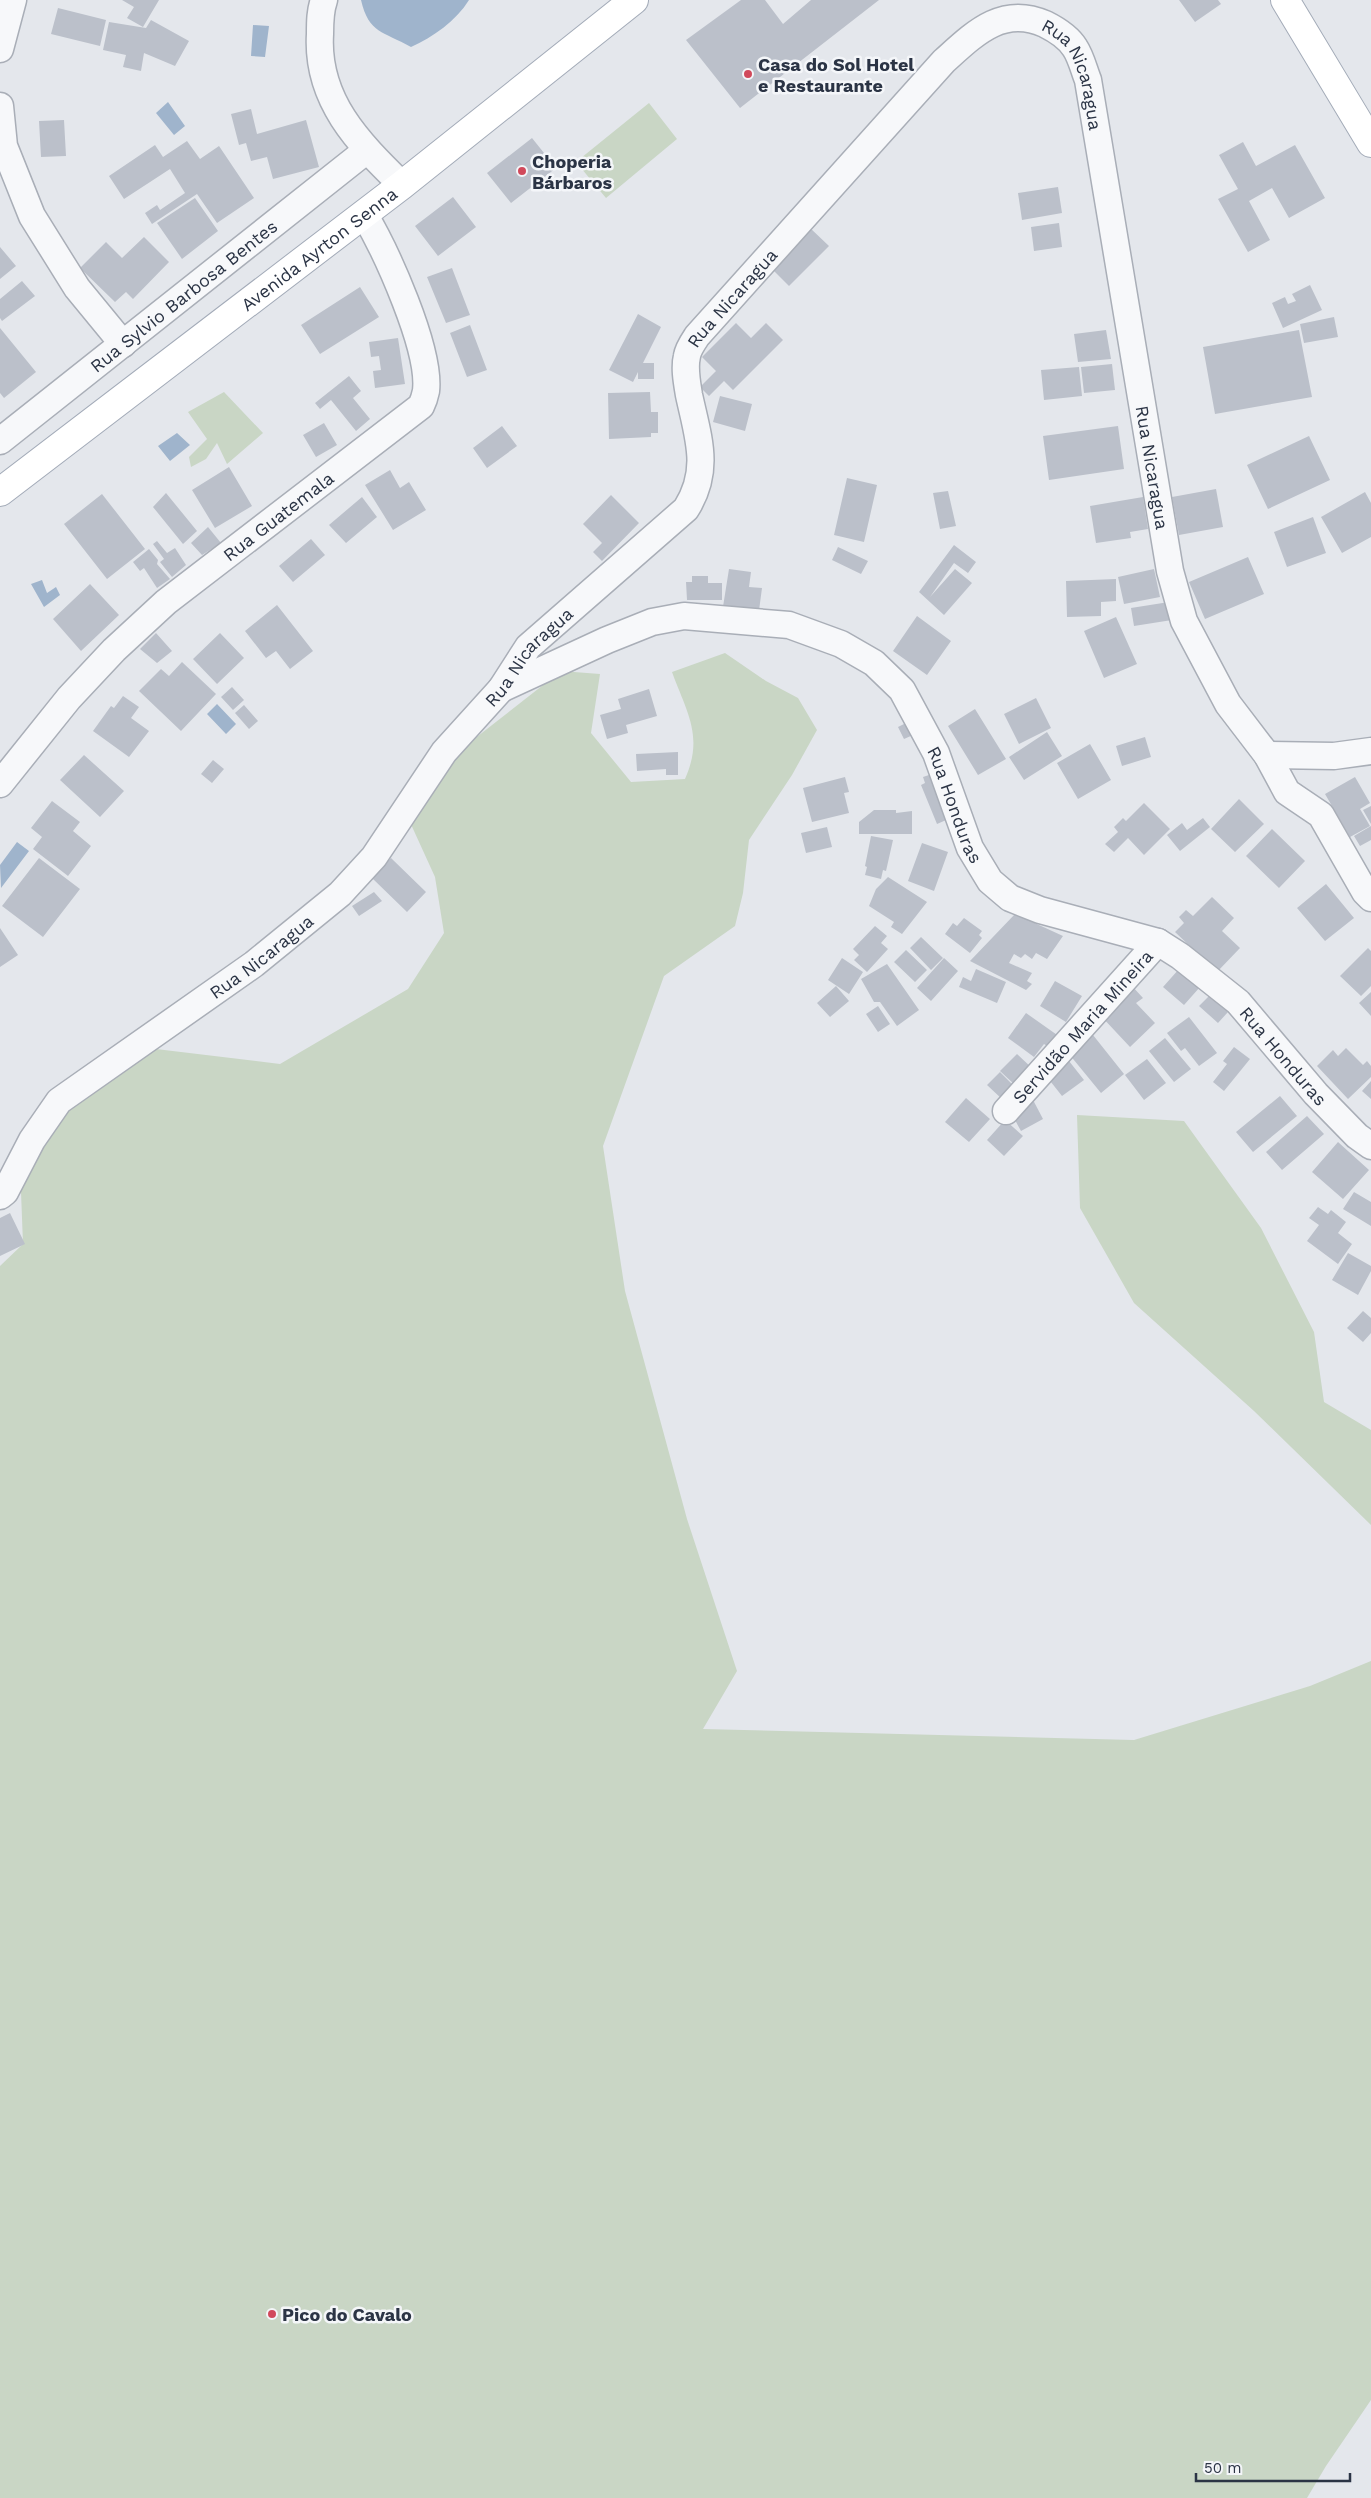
<svg xmlns="http://www.w3.org/2000/svg" width="1371" height="2498" font-family="'Work Sans',sans-serif">
<rect width="100%" height="100%" fill="#e4e7ec"/>
<path fill="#c9d6c5" d="M649 103 677 139 606 198 576 162Z
M224 392 263 433 227 464 217 443 206 459 191 467 189 457 207 439 188 412Z
M725 653 766 681 798 698 817 730 792 775 749 840 743 893 735 926 664 976 603 1146 625 1291 687 1519 737 1671 703 1729 1134 1740 1310 1686 1371 1661V2400L1326 2466 1307 2498H0V1266L23 1244 20 1166 73 1089 156 1049 280 1064 408 989 444 933 435 877 409 820 446 761 561 671 600 674 591 733 631 782 685 779C704 736 687 713 672 672Z
M1077 1115 1184 1121 1261 1228 1314 1332 1324 1402 1371 1430V1525L1254 1411 1134 1303 1080 1208Z"/>
<path fill="#9fb4cc" d="M361 0H469C456 21 433 37 411 47 383 31 369 34 361 0Z
M253 25 269 26 265 57 251 56Z
M168 102 185 126 174 135 156 113Z
M177 433 190 445 170 461 158 446Z
M42 580 47 593 56 587 60 595 44 607 31 584Z
M217 704 236 724 226 734 207 714Z
M17 842 29 851 1 888 0 865Z"/>
<path fill="#bbc0ca" d="M122 0H159L143 27 127 18 134 7Z
M741 0H765L783 24 811 0H879L740 108 686 40Z
M1179 0H1218L1221 4 1195 22Z
M58 8 106 20 100 46 51 34Z
M151 20 189 41 175 66 144 53 141 71 123 67 126 55 103 50 109 22 146 28Z
M251 109 257 134 306 120 319 167 273 179 267 157 251 161 246 143 239 145 231 114Z
M64 120 66 156 41 157 39 121Z
M532 138 556 168 511 203 487 173Z
M187 141 200 159 219 146 254 198 217 223 197 194 152 224 145 213 157 205 160 210 185 193 170 169 124 199 109 176 155 145 163 157Z
M1243 142 1256 166 1295 145 1325 198 1289 218 1272 188 1249 201 1270 240 1248 252 1218 199 1238 189 1219 155Z
M1058 187 1062 213 1022 220 1018 193Z
M453 197 476 227 438 256 415 226Z
M195 198 218 231 182 259 157 223Z
M1059 223 1062 247 1034 251 1031 227Z
M809 227 829 246 789 286 770 267Z
M144 237 169 262 133 299 126 292 115 302 80 268 106 242 122 258Z
M0 247 16 266 0 279Z
M452 268 470 315 446 323 427 277Z
M22 281 35 296 2 321 0 318V299Z
M1310 285 1322 310 1283 328 1272 303 1285 297 1288 304 1296 301 1292 294Z
M360 287 379 317 320 354 301 325Z
M638 314 661 327 643 363H654V379H638V372L633 382 609 370Z
M1334 317 1338 337 1304 343 1300 324Z
M736 323 751 338 766 323 783 340 733 390 724 381 709 396 700 387 716 371 702 357Z
M470 325 487 370 467 377 450 333Z
M0 328 36 372 4 398 0 393Z
M1106 330 1111 359 1078 362 1074 334Z
M1299 330 1312 397 1215 414 1203 347Z
M398 338 405 384 375 388 373 371 381 370 379 356 371 357 369 342Z
M1112 364 1115 390 1084 393 1081 367Z
M1079 367 1082 396 1044 400 1041 370Z
M349 376 361 391 353 398 370 419 356 431 331 400 320 409 315 403Z
M650 392 651 412H658V433H651V437L609 439 608 393Z
M720 396 752 404 745 431 713 422Z
M324 423 337 445 316 457 303 435Z
M502 426 517 446 487 468 473 448Z
M1118 426 1124 469 1049 480 1043 436Z
M1309 436 1330 480 1268 509 1247 465Z
M229 467 252 506 215 528 192 490Z
M390 470 400 488 409 482 426 510 393 530 365 485Z
M847 478 877 485 864 542 834 535Z
M1216 489 1223 527 1179 535 1172 497Z
M948 491 956 526 940 529 933 493Z
M1365 492 1371 503V537L1342 553 1321 517Z
M166 493 197 531 183 544 153 507Z
M102 494 145 549 107 579 64 524Z
M611 495 639 523 602 561 593 552 602 543 583 524Z
M362 497 377 517 346 543 329 525Z
M1143 497 1148 529 1130 532 1131 538 1096 543 1090 506Z
M1313 517 1326 553 1287 567 1274 532Z
M208 527 221 543 202 555 191 543Z
M311 539 325 555 293 582 279 566Z
M157 541 167 553 175 548 186 565 172 577 160 562 164 559 153 544Z
M954 545 976 562 968 573 954 563 930 597 955 569 972 583 944 615 919 592Z
M838 547 868 561 861 574 832 560Z
M149 549 158 560 157 564 170 579 157 588 144 568 140 571 133 562Z
M1248 557 1264 594 1205 619 1189 582Z
M729 569 751 572 749 587 762 588 758 618 722 613Z
M1154 569 1160 597 1124 604 1118 577Z
M692 576H708V583H722V600H687L686 582H692Z
M1116 579V601L1101 602V616L1067 617 1066 581Z
M90 584 119 615 81 651 53 619Z
M1169 602 1172 620 1134 626 1131 608Z
M277 605 313 651 290 669 276 651 266 658 245 631Z
M917 616 951 641 927 675 893 651Z
M1116 617 1137 664 1104 678 1084 631Z
M156 633 172 651 157 663 140 649Z
M220 633 244 658 217 684 193 659Z
M182 662 216 694 181 731 139 691 161 669 169 676Z
M232 687 244 700 233 710 221 697Z
M649 689 657 716 626 725 628 733 607 739 600 715 621 709 618 699Z
M123 696 139 707 131 718 149 731 129 757 93 731 111 706 114 708Z
M1036 698 1051 728 1019 744 1004 714Z
M244 705 258 721 249 729 235 713Z
M975 709 1006 759 978 775 948 726Z
M906 723 913 735 904 739 898 727Z
M1047 732 1062 756 1024 780 1009 757Z
M1145 737 1151 757 1122 766 1116 746Z
M1090 744 1111 780 1078 799 1057 763Z
M678 752V775H666V769L637 771 636 754Z
M84 755 124 791 100 817 60 780Z
M213 760 224 769 212 783 201 774Z
M935 773 953 817 937 824 921 785 925 783 923 777Z
M845 777 849 792 844 793 849 813 812 822 803 788Z
M1355 777 1370 803 1360 809 1370 826 1350 837 1325 794Z
M1239 799 1264 824 1235 852 1211 829Z
M52 801 80 822 73 831 91 846 68 876 33 849 42 837 31 828Z
M1144 803 1170 829 1144 855 1128 838 1114 852 1105 844 1118 832 1114 827 1123 818 1126 821Z
M1371 806V824L1363 810Z
M874 810H896V813L912 811V834H859V822Z
M1203 818 1210 827 1180 851 1167 835 1182 823 1187 830Z
M1371 826V840L1360 846 1354 836Z
M827 827 832 847 806 853 801 833Z
M1272 829 1305 861 1279 888 1246 856Z
M871 836 893 840 886 871 883 870 881 879 865 875 867 867 865 866Z
M922 843 948 852 934 891 908 881Z
M39 858 80 889 43 937 2 906Z
M391 858 426 892 407 912 372 878Z
M888 877 927 902 902 934 891 927 894 922 869 906 876 889Z
M1326 884 1354 918 1325 941 1297 908Z
M374 892 382 901 359 916 352 906Z
M1212 897 1234 918 1222 931 1240 948 1217 972 1175 932 1184 923 1179 917 1186 910 1193 916Z
M1015 914 1063 936 1047 959 1036 953 1032 959 1025 954 1021 958 1014 954 1009 963 1032 973 1027 981 1032 984 1026 990 970 961Z
M964 918 982 931 979 935 982 938 970 953 945 934 953 923 957 926Z
M875 926 887 936 881 943 888 949 867 972 854 960 859 955 853 949Z
M0 928 18 955 0 967Z
M921 937 943 958 931 970 910 948Z
M1368 948 1371 951V986L1361 996 1340 976Z
M906 950 927 970 915 982 894 962Z
M842 958 863 972 849 994 828 980Z
M944 958 958 971 931 1001 917 988Z
M887 964 919 1010 897 1026 880 1002H874L861 979Z
M976 969 1006 982 997 1003 959 987 963 977 971 981Z
M1179 969 1200 987 1184 1005 1163 987Z
M1055 981 1082 996 1066 1022 1040 1006Z
M836 986 849 1001 830 1017 817 1003Z
M1132 986 1143 998 1136 1003 1155 1023 1130 1047 1101 1016Z
M1371 992V1016L1359 1003Z
M1210 995 1228 1012 1218 1023 1199 1006Z
M878 1006 890 1024 878 1032 866 1014Z
M1026 1013 1060 1037 1052 1049 1044 1044 1034 1057 1008 1038Z
M1189 1017 1217 1053 1199 1066 1185 1048 1181 1051 1167 1033Z
M1093 1035 1124 1074 1101 1093 1069 1054Z
M1165 1038 1191 1069 1174 1082 1149 1051Z
M1234 1047 1250 1059 1224 1091 1213 1082 1227 1064 1223 1061Z
M1346 1048 1363 1065 1367 1061 1371 1066V1077L1348 1099 1317 1066 1333 1050 1338 1056Z
M1017 1054 1033 1069 1016 1086 1000 1071Z
M1147 1059 1166 1083 1144 1100 1125 1075Z
M1069 1061 1084 1080 1062 1096 1047 1077Z
M1000 1072 1015 1087 1003 1100 987 1085Z
M1371 1081V1099L1362 1091Z
M1280 1096 1297 1116 1253 1152 1236 1132Z
M966 1098 990 1119 969 1142 945 1122Z
M1032 1098 1043 1119 1021 1131 1010 1111Z
M1307 1116 1324 1134 1282 1170 1266 1152Z
M1005 1120 1023 1136 1004 1156 987 1140Z
M1338 1142 1369 1170 1343 1199 1312 1172Z
M1354 1192 1371 1202V1226L1343 1209Z
M1318 1207 1328 1214 1331 1210 1346 1222 1338 1233 1352 1244 1338 1264 1307 1241 1319 1225 1309 1218Z
M10 1213 25 1244 0 1256V1218Z
M1348 1253 1371 1266V1271L1358 1295 1332 1280Z
M1363 1311 1371 1318V1333L1363 1342 1347 1328Z"/>
<g fill="none" stroke-linecap="round" stroke-linejoin="round">
<g stroke="#a9aeb7" stroke-width="29">
<g id="minor">
<path d="M324 0C320 11 320 22 320 34 316 100 358 142 402 185"/>
<path d="M0 49 13 0"/>
<path d="M0 106 4 146 32 216 77 288 123 344"/>
<path id="s1" d="M0 441 367 150"/>
<path id="s2" d="M501 689 607 640 652 622 684 616 789 625 841 644 874 663 902 690 936 753 970 848 990 881 1010 898 1040 910 1158 942 1180 956 1238 1002 1316 1094 1357 1136 1371 1146"/>
<path d="M1267 755 1334 756 1371 751"/>
<path id="s3" d="M0 784 69 698 114 650 166 602 421 406C423 402 425 396 426 391 431 349 386 251 364 214"/>
<path id="s4" d="M1006 1111 1158 942"/>
<path id="s5" d="M0 1196 5 1192 32 1140 59 1101 254 964 340 894 374 857 444 752 501 689 528 647 686 509C711 470 698 437 689 395 687 383 684 368 687 356 688 349 693 342 697 336L944 61C974 34 1002 5 1045 24 1055 29 1069 38 1075 48 1081 57 1084 70 1088 80L1170 571 1184 621 1228 704 1267 755 1287 792 1321 815 1365 892 1371 898"/>
</g>
</g>
<g stroke="#a3abb8" stroke-width="30">
<g id="major">
<path d="M1285 0 1371 143"/>
<path id="s6" d="M0 492 402 185 634 0"/>
</g>
</g>
<use href="#minor" stroke="#f7f8fa" stroke-width="26"/>
<use href="#major" stroke="#fff" stroke-width="28"/>
</g>
<g fill="#d1495b" stroke="#f4f6f9" stroke-width="2">
<circle cx="748" cy="74" r="5"/>
<circle cx="522" cy="171" r="5"/>
<circle cx="272" cy="2314" r="5"/>
</g>
<g text-anchor="middle" dominant-baseline="central" stroke-width="5" stroke-linejoin="round" paint-order="stroke">
<g font-size="18" font-weight="bold" fill="#2b3445" stroke="#f4f6f9" text-anchor="start">
<text x="758" y="64">Casa do Sol Hotel<tspan x="758" dy="21">e Restaurante</tspan></text>
<text x="532" y="161">Choperia<tspan x="532" dy="21">Bárbaros</tspan></text>
<text x="282" y="2314">Pico do Cavalo</text>
</g>
<g font-size="18" fill="#2b3445" stroke="#f4f6f9">
<text stroke="none"><textPath href="#s5" startOffset="1709">Rua Nicaragua</textPath></text>
<text stroke="none"><textPath href="#s6" startOffset="401">Avenida Ayrton Senna</textPath></text>
<text stroke="none"><textPath href="#s1" startOffset="234">Rua Sylvio Barbosa Bentes</textPath></text>
<text stroke="none"><textPath href="#s5" startOffset="1214">Rua Nicaragua</textPath></text>
<text stroke="none"><textPath href="#s5" startOffset="2114">Rua Nicaragua</textPath></text>
<text stroke="none"><textPath href="#s3" startOffset="388">Rua Guatemala</textPath></text>
<text stroke="none"><textPath href="#s5" startOffset="766">Rua Nicaragua</textPath></text>
<text stroke="none"><textPath href="#s2" startOffset="562">Rua Honduras</textPath></text>
<text stroke="none"><textPath href="#s5" startOffset="361">Rua Nicaragua</textPath></text>
<text stroke="none"><textPath href="#s4" startOffset="114">Servidão Maria Mineira</textPath></text>
<text stroke="none"><textPath href="#s2" startOffset="998">Rua Honduras</textPath></text>
</g>
</g>
<path d="M1196 2473v8h154v-8" fill="none" stroke="#2b3445" stroke-width="2.5"/>
<text x="1204" y="2473" font-size="15" fill="#2b3445" stroke="#f4f6f9" stroke-width="4" paint-order="stroke">50 m</text>
</svg>
